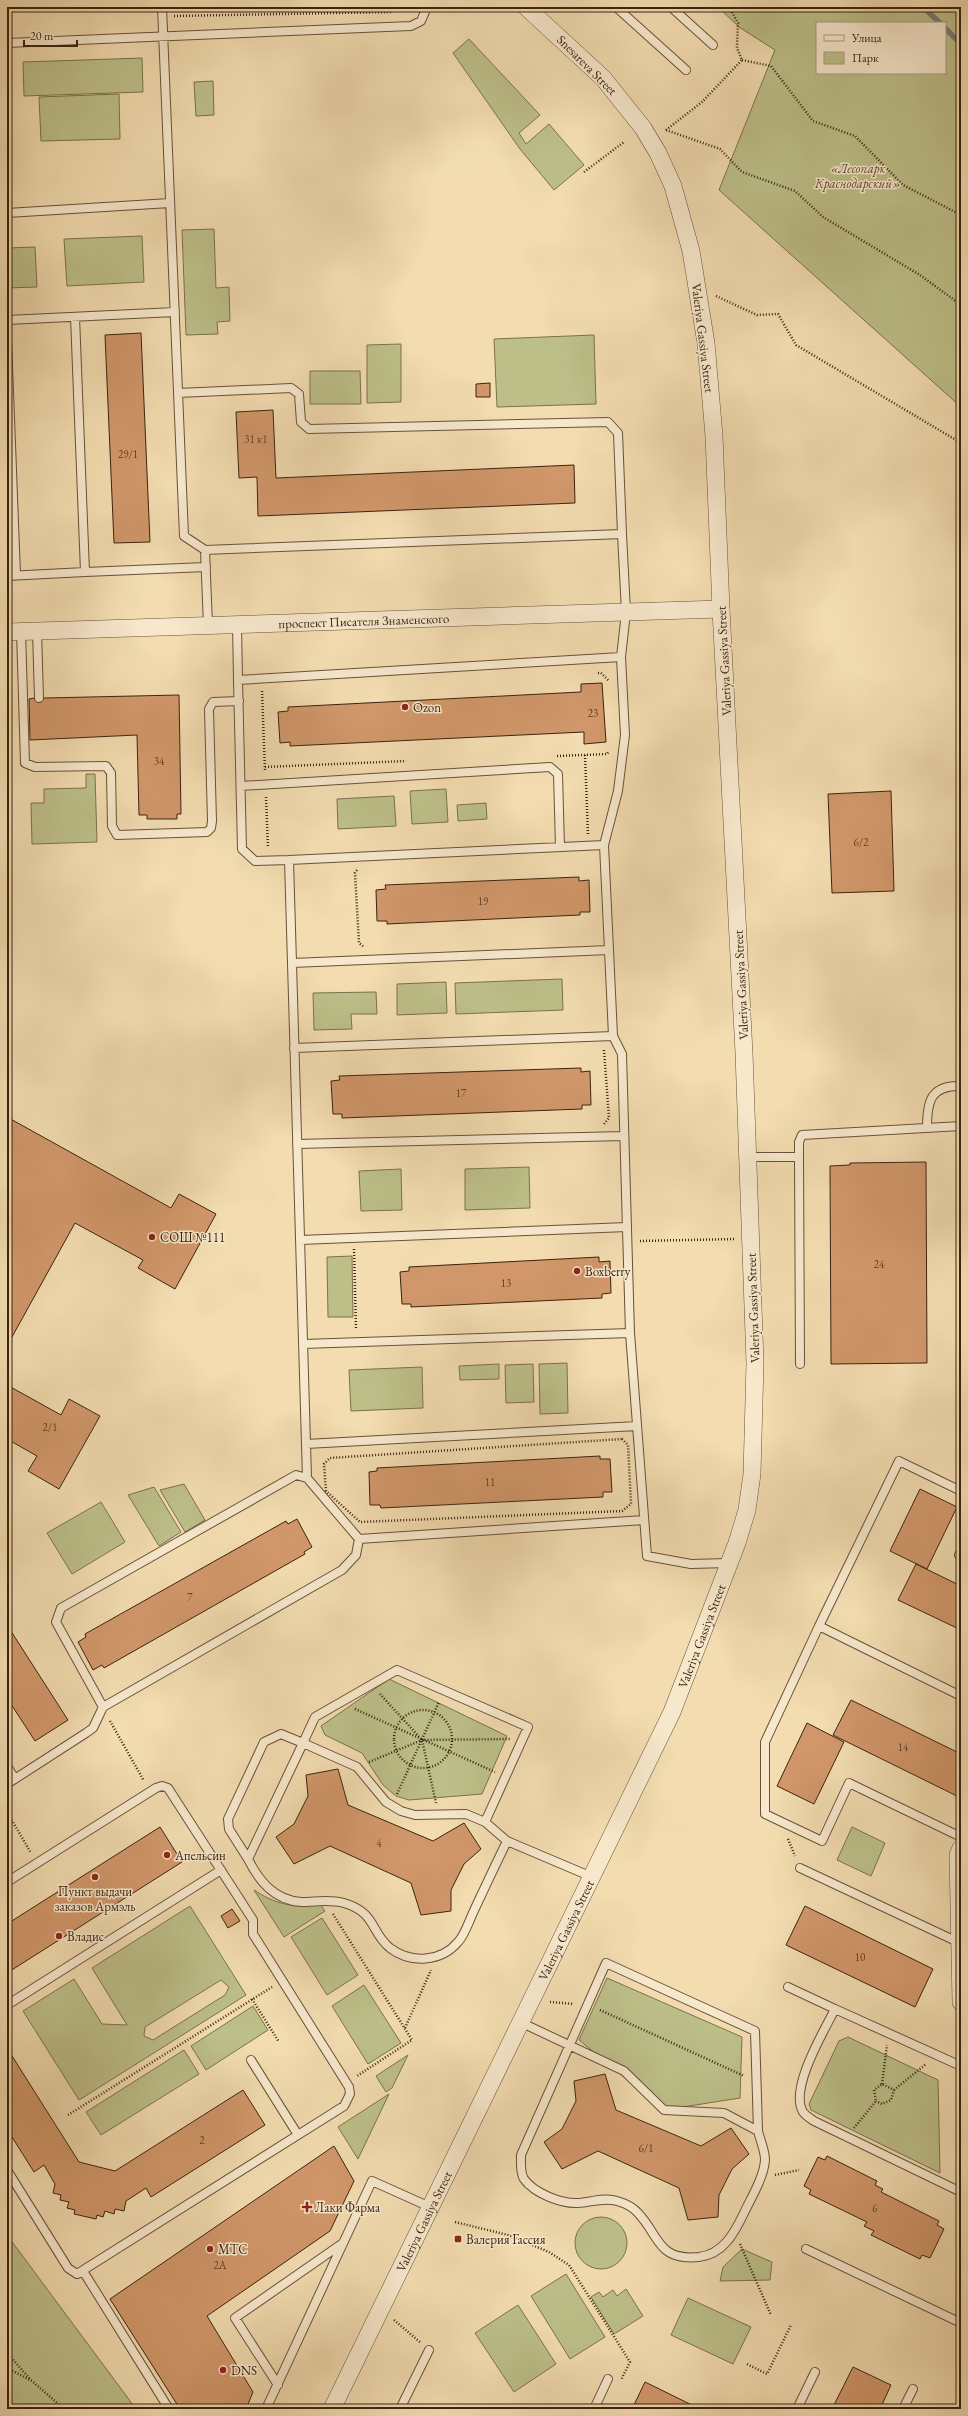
<svg xmlns="http://www.w3.org/2000/svg" width="968" height="2416" font-family="'EB Garamond',serif">
<rect width="100%" height="100%" fill="#f2dcb0"/>
<filter id="stains"><feTurbulence type="fractalNoise" baseFrequency=".005" numOctaves="4"/><feColorMatrix values="0 0 0 0 .2 0 0 0 0 .09 0 0 0 0 .02 0 0 0 .5 -.17"/></filter>
<radialGradient id="worn" r=".72"><stop offset=".6" stop-color="#630" stop-opacity="0"/><stop offset="1" stop-color="#630" stop-opacity=".3"/></radialGradient>
<path fill="#bdbf89" stroke="#7c714c" fill-rule="evenodd" d="M718 7H961V407L719 190 775 50 739 27ZM817 23H945V73H817Z
M469 39 540 115 519 133 526 144 549 124 584 165 554 190 520 149 453 53Z
M142 58 143 92 24 96 23 62Z
M213 81 214 115 196 116 194 82Z
M119 94 120 139 41 141 39 97Z
M214 229 216 288 229 287 230 321 217 322 218 334 186 335 182 230Z
M142 236 144 282 67 286 64 239Z
M35 247 37 287 7 288V248Z
M594 335 596 404 497 407 494 339Z
M401 344V402L367 403V345Z
M310 371H360L361 404H310Z
M86 774H95L97 842 32 844 31 803H44V789L86 788Z
M446 789 448 822 412 824 410 791Z
M394 796 396 826 338 829 337 799Z
M486 803 487 819 458 821 457 805Z
M562 979 563 1010 456 1014 455 983Z
M446 982 447 1013 397 1015V984Z
M376 992 377 1014H351L352 1029 314 1030 313 993Z
M529 1167 530 1208 465 1210V1169Z
M401 1169 402 1210 361 1211 359 1171Z
M352 1256 353 1317H328L327 1257Z
M567 1363 568 1413 540 1414 539 1364Z
M499 1364V1379L460 1380 459 1366Z
M533 1364 534 1402 506 1403 505 1365Z
M422 1367 423 1408 351 1411 349 1370Z
M184 1484 205 1520 185 1532 160 1490Z
M154 1487 181 1532 159 1546 128 1495Z
M101 1502 125 1542 72 1574 47 1533Z
M389 1679 507 1736 482 1794 409 1800 396 1796 383 1785 362 1753 325 1735 321 1726Z
M852 1827 885 1843 871 1876 837 1860Z
M254 1890C275 1904 295 1909 320 1904L325 1911 284 1937Z
M190 1906 246 1995 79 2100 23 2011 74 1979 102 2024 127 2025 92 1968ZM221 1980 229 1987 225 1995 153 2040 144 2036 145 2027Z
M322 1918 358 1975 327 1995 291 1937Z
M607 1978 742 2037 740 2098 664 2110 579 2040Z
M364 1985 401 2043 368 2064 332 2006Z
M253 2006 268 2030 206 2070 191 2046Z
M848 2037 938 2080 940 2173 811 2110 809 2104 839 2041Z
M184 2050 199 2074 101 2135 86 2112Z
M408 2055 392 2088 386 2092 376 2076Z
M389 2094 358 2159 338 2127Z
M575 2243a26 26 0 1 1 52 0a26 26 0 1 1-52 0Z
M7 2235 136 2409H7Z
M742 2249 772 2262 770 2280 720 2281 723 2267Z
M566 2274 605 2337 570 2359 531 2296Z
M626 2289 643 2316 614 2334 591 2297 599 2292 603 2297 613 2290 617 2296Z
M688 2298 751 2327 733 2364 671 2335Z
M518 2305 556 2364 514 2392 475 2333Z"/>
<g fill="none" stroke-linecap="round" stroke-linejoin="round">
<path stroke="#777d74" stroke-width="5.5" d="M923 7 940 23
M945 28 961 44"/>
</g>
<path fill="#d1976a" stroke="#3b2310" d="M141 333 150 542 114 543 105 335Z
M490 383V397H476V384Z
M273 410 276 478 574 465 575 503 258 516 257 477 239 478 236 412Z
M602 683 606 742 584 744V732L290 746V742L280 743 278 712 288 711V707L581 692V684Z
M179 695 181 814H177V819H147V815H139L137 735 30 740 29 699 34 698 39 703 44 698Z
M891 791 894 891 832 893 828 794Z
M579 877V881L589 880 590 912H580V915L387 924V921H377L376 890 386 889 385 885Z
M581 1068V1072L590 1071 591 1105H582V1109L342 1118V1114H333L331 1081 340 1080 339 1076Z
M7 1117 171 1208 179 1194 216 1214 175 1289 138 1268 143 1260 75 1223 7 1346Z
M926 1162 927 1363 831 1364 830 1166 850 1165V1163Z
M599 1257V1262L610 1261 611 1293 602 1294V1298L411 1307V1304H402L400 1272 409 1271V1267Z
M7 1385 61 1415 69 1399 100 1416 59 1489 28 1471 37 1456 7 1439Z
M600 1456V1459H610L612 1492H603V1497L381 1508 380 1505H370L369 1472 377 1471V1468Z
M920 1489 957 1507 927 1569 890 1551Z
M297 1519 312 1547 304 1552 305 1554 104 1668 102 1665 93 1670 78 1642 86 1637 85 1634 286 1521 288 1524Z
M916 1564 961 1586V1630L898 1600Z
M7 1625 68 1720 35 1741 7 1698Z
M851 1700 961 1754V1798L833 1735Z
M807 1723 844 1742 814 1804 777 1786Z
M338 1769 348 1805 433 1841 464 1823 481 1849 464 1864 451 1890V1911L421 1915 411 1883 330 1846 294 1864 276 1837 294 1824 308 1796 306 1775Z
M160 1827 182 1862 7 1973V1924Z
M805 1906 933 1969 915 2007 786 1945Z
M232 1909 240 1921 228 1928 221 1916Z
M7 2048 79 2162 115 2171 243 2090 265 2125 151 2197 146 2188 126 2201 124 2211 115 2209 114 2214 105 2211 103 2217 97 2215 96 2219 74 2214 75 2210 67 2208 69 2202 60 2200 61 2195 53 2193 55 2184 44 2165 34 2172 7 2129Z
M605 2074 616 2110 701 2146 731 2128 749 2154 732 2169 719 2195 718 2217 688 2220 679 2188 598 2151 562 2169 544 2142 562 2129 576 2101 574 2081Z
M334 2146 354 2181 330 2231 207 2316 253 2392 246 2409H180L110 2299Z
M827 2156 877 2181 875 2185 883 2189 881 2192 939 2221 937 2225 944 2229 930 2258 922 2255 920 2259 871 2235 874 2231 864 2226 867 2222 809 2194 811 2190 804 2186 818 2157 825 2160Z
M853 2367 891 2385 880 2409H832Z
M645 2382 700 2409H632Z"/>
<g fill="none" stroke-linecap="round" stroke-linejoin="round">
<g stroke="#695138" stroke-width="10">
<path id="lane" d="M162 7 184 536 205 550 208 626
M616 7 686 70
M671 7 713 45
M7 43 411 26 421 21 427 7
M7 213 170 203
M75 317 85 572 206 567
M7 320 175 312
M7 339 16 575
M178 393 291 388 299 394 301 422 309 429 608 422 618 433 622 534
M205 550 622 534 626 612 621 657
M7 576 85 572
M237 625 238 680
M21 631 25 763 35 767 106 766 111 773 112 826 117 835 207 832 211 828 212 821 209 709 213 702 239 701
M37 631 39 698
M241 786 550 767 558 774 560 847
M289 860 604 845 609 950 292 963
M609 950 613 1036 622 1054 630 1333 647 1556 691 1564 729 1563
M294 1048 613 1036
M927 1128C927 1102 930 1085 961 1086
M297 1144 624 1136
M748 1157H799V1142L802 1135 961 1126
M799 1157 800 1364
M300 1240 627 1227
M303 1344 630 1333
M306 1444 289 860 255 861 242 849 238 680 621 657 625 735 618 791 604 845
M307 1478 296 1475 61 1608 56 1622 103 1707 342 1570 356 1555 359 1539 307 1478 306 1444 637 1426
M961 1491 899 1461 819 1626 961 1696
M359 1539 644 1520
M961 1551 959 1555 961 1557
M819 1626 765 1742V1814L822 1841 849 1783 961 1837
M7 1766 15 1779
M7 1784 86 1733 93 1728 103 1707
M507 1841 485 1822 466 1814 415 1815 401 1811 386 1802 357 1767 303 1743 248 1859C259 1881 274 1900 301 1902 316 1902 329 1899 344 1903 377 1913 370 1932 390 1948 411 1964 441 1962 458 1942 464 1936 468 1924 472 1915 483 1891 495 1866 507 1841L592 1877
M248 1859 229 1829 228 1819 264 1742 281 1734 303 1743 315 1717 397 1670 528 1727 485 1822
M800 1868 960 1943
M7 1882 156 1788 162 1786 168 1788 253 1920V1934L349 2087 350 2094 344 2106 77 2274 68 2268 7 2170
M788 1987 835 2009C824 2031 789 2089 803 2112 805 2115 811 2119 814 2121L961 2192
M7 2005 221 1870
M835 2009 961 2066
M520 2022 624 2071 664 2110 724 2113 758 2131C760 2140 765 2150 765 2160 764 2177 751 2198 744 2213 734 2234 723 2254 699 2257 657 2261 660 2236 638 2213 633 2207 624 2203 617 2201 605 2197 591 2202 578 2203 561 2204 534 2193 524 2179 520 2173 521 2162 521 2155L606 1963 755 2031 758 2131
M251 2060 298 2135
M806 2249 961 2323
M83 2271 169 2409
M278 2385 235 2318 343 2243
M266 2409 372 2181 430 2207
M400 2409 429 2350
M594 2409 608 2379
M797 2409 815 2372
M903 2409 913 2389"/>
</g>
<g stroke="#695138" stroke-width="18">
<g id="street">
<path id="s1" d="M7 632 721 609"/>
<path d="M961 1848 958 1855 961 2002"/>
<path id="s2" d="M332 2409 672 1712 737 1543 747 1510 752 1474 755 1363 744 1053 721 609 714 436 706 343 691 251 673 186 658 153 643 128 603 78 526 7"/>
</g>
</g>
<path stroke="#3b2310" stroke-width="2.5" stroke-dasharray="1 2" stroke-linecap="butt" d="M174 16 391 12
M742 60 771 66 813 121 855 136 903 185 961 215
M666 130 720 149 742 172 795 191 823 217 920 275 961 305
M666 130 702 102 742 60 737 48 738 23 729 7
M584 172 624 142
M716 296 757 315 778 314 796 345 961 443
M598 673H601L609 681
M262 691 265 772
M585 755 588 834
M557 756 607 754 609 751
M265 767 406 761
M266 797 268 848
M357 870 355 873 359 943 364 947
M604 1050 609 1118 604 1124
M640 1241 735 1239
M354 1249 356 1329
M622 1439 628 1445 631 1504 622 1511 360 1522 326 1491 324 1464 330 1458Z
M380 1694 422 1740 436 1803
M355 1709 495 1772
M394 1739a29 29 0 1 1 58 0a29 29 0 1 1-58 0Z
M110 1721 144 1781
M369 1762 422 1740 510 1739
M397 1794 439 1702
M7 1812 31 1853
M788 1839 795 1856
M333 1914 412 2040 357 2076
M252 1999 279 2042
M550 2002 574 2004
M600 2010 744 2076
M405 2028 431 1970
M882 2084 887 2045
M894 2090 926 2064
M68 2115 272 1987
M854 2128 876 2101 874 2090 882 2084 894 2090 891 2100 882 2104 876 2101
M775 2175 799 2170
M455 2222 508 2235 549 2252 569 2265 630 2362 621 2380
M740 2244 771 2315
M394 2320 421 2343
M7 2353 30 2379
M747 2364 767 2374 791 2325
M7 2368 32 2381 64 2409"/>
<use href="#lane" stroke="#f7e8cc" stroke-width="8"/>
<use href="#street" stroke="#f7e8cc" stroke-width="17"/>
</g>
<g fill="#8f2418" stroke="#f7e8cc" stroke-width="1.5">
<circle cx="405" cy="707" r="4"/>
<circle cx="152" cy="1237" r="4"/>
<circle cx="577" cy="1271" r="4"/>
<circle cx="167" cy="1855" r="4"/>
<circle cx="95" cy="1877" r="4"/>
<circle cx="59" cy="1936" r="4"/>
<path d="M305 2201h4v4h4v4h-4v4h-4v-4h-4v-4h4z"/>
<rect x="454" y="2235" width="8" height="8" rx="2"/>
<circle cx="210" cy="2249" r="4"/>
<circle cx="223" cy="2370" r="4"/>
</g>
<g text-anchor="middle" dominant-baseline="central" stroke-width="3" stroke-linejoin="round" paint-order="stroke">
<g font-size="11" fill="#604026">
<text x="256" y="439">31 к1</text>
<text x="128" y="454">29/1</text>
<text x="593" y="713">23</text>
<text x="159" y="761">34</text>
<text x="861" y="842">6/2</text>
<text x="483" y="901">19</text>
<text x="461" y="1093">17</text>
<text x="879" y="1264">24</text>
<text x="506" y="1283">13</text>
<text x="50" y="1427">2/1</text>
<text x="490" y="1482">11</text>
<text x="190" y="1597">7</text>
<text x="903" y="1747">14</text>
<text x="379" y="1843">4</text>
<text x="860" y="1957">10</text>
<text x="202" y="2140">2</text>
<text x="646" y="2148">6/1</text>
<text x="875" y="2208">6</text>
<text x="220" y="2265">2А</text>
</g>
<g font-size="13" fill="#3b2310" stroke="#f7e8cc">
<text transform="translate(587 65) rotate(45)">Snesareva Street</text>
<text transform="translate(703 338) rotate(83)">Valeriya Gassiya Street</text>
<text stroke="none"><textPath href="#s1" startOffset="357">проспект Писателя Знаменского</textPath></text>
<text transform="translate(724 661) rotate(-93)">Valeriya Gassiya Street</text>
<text transform="translate(741 985) rotate(-93)">Valeriya Gassiya Street</text>
<text transform="translate(753 1308) rotate(-92)">Valeriya Gassiya Street</text>
<text stroke="none"><textPath href="#s2" startOffset="857">Valeriya Gassiya Street</textPath></text>
<text stroke="none"><textPath href="#s2" startOffset="533">Valeriya Gassiya Street</textPath></text>
<text stroke="none"><textPath href="#s2" startOffset="209">Valeriya Gassiya Street</textPath></text>
</g>
<g font-size="13" font-style="italic" fill="#5c4a2e" stroke="#f7e8cc">
<text x="858" y="168">«Лесопарк<tspan x="858" dy="15">Краснодарский»</tspan></text>
</g>
<g font-size="13" fill="#3b2310" stroke="#f7e8cc" text-anchor="start">
<text x="413" y="707">Ozon</text>
<text x="160" y="1237">СОШ №111</text>
<text x="585" y="1271">Boxberry</text>
<text x="175" y="1855">Апельсин</text>
<text x="95" y="1891" text-anchor="middle">Пункт выдачи<tspan x="95" dy="15">заказов Армэль</tspan></text>
<text x="67" y="1936">Владис</text>
<text x="315" y="2207">Лаки Фарма</text>
<text x="466" y="2239">Валерия Гассия</text>
<text x="218" y="2249">МТС</text>
<text x="231" y="2370">DNS</text>
</g>
</g>
<rect width="968" height="2416" fill="none" stroke="#f2dcb0" stroke-width="24"/>
<rect x="8" y="8" width="952" height="2400" fill="none" stroke="#3b2310" stroke-width="2"/>
<rect x="12" y="12" width="944" height="2392" fill="none" stroke="#3b2310"/>
<rect x="816" y="22" width="130" height="52" fill="#f7e8cc" stroke="#ac9981"/>
<rect x="824" y="35" width="20" height="6" fill="#f7e8cc" stroke="#ac9981"/>
<text x="852" y="42" font-size="12" fill="#3b2310">Улица</text>
<rect x="824" y="52" width="20" height="12" fill="#bdbf89" stroke="#ac9981"/>
<text x="852" y="62" font-size="12" fill="#3b2310">Парк</text>
<path d="M24 40v6h53v-6" fill="none" stroke="#3b2310" stroke-width="2"/>
<text x="30" y="40" font-size="12" fill="#3b2310" stroke="#f7e8cc" stroke-width="3" paint-order="stroke">20 m</text>
<rect width="100%" height="100%" filter="url(#stains)"/>
<rect width="100%" height="100%" fill="url(#worn)"/>
</svg>
